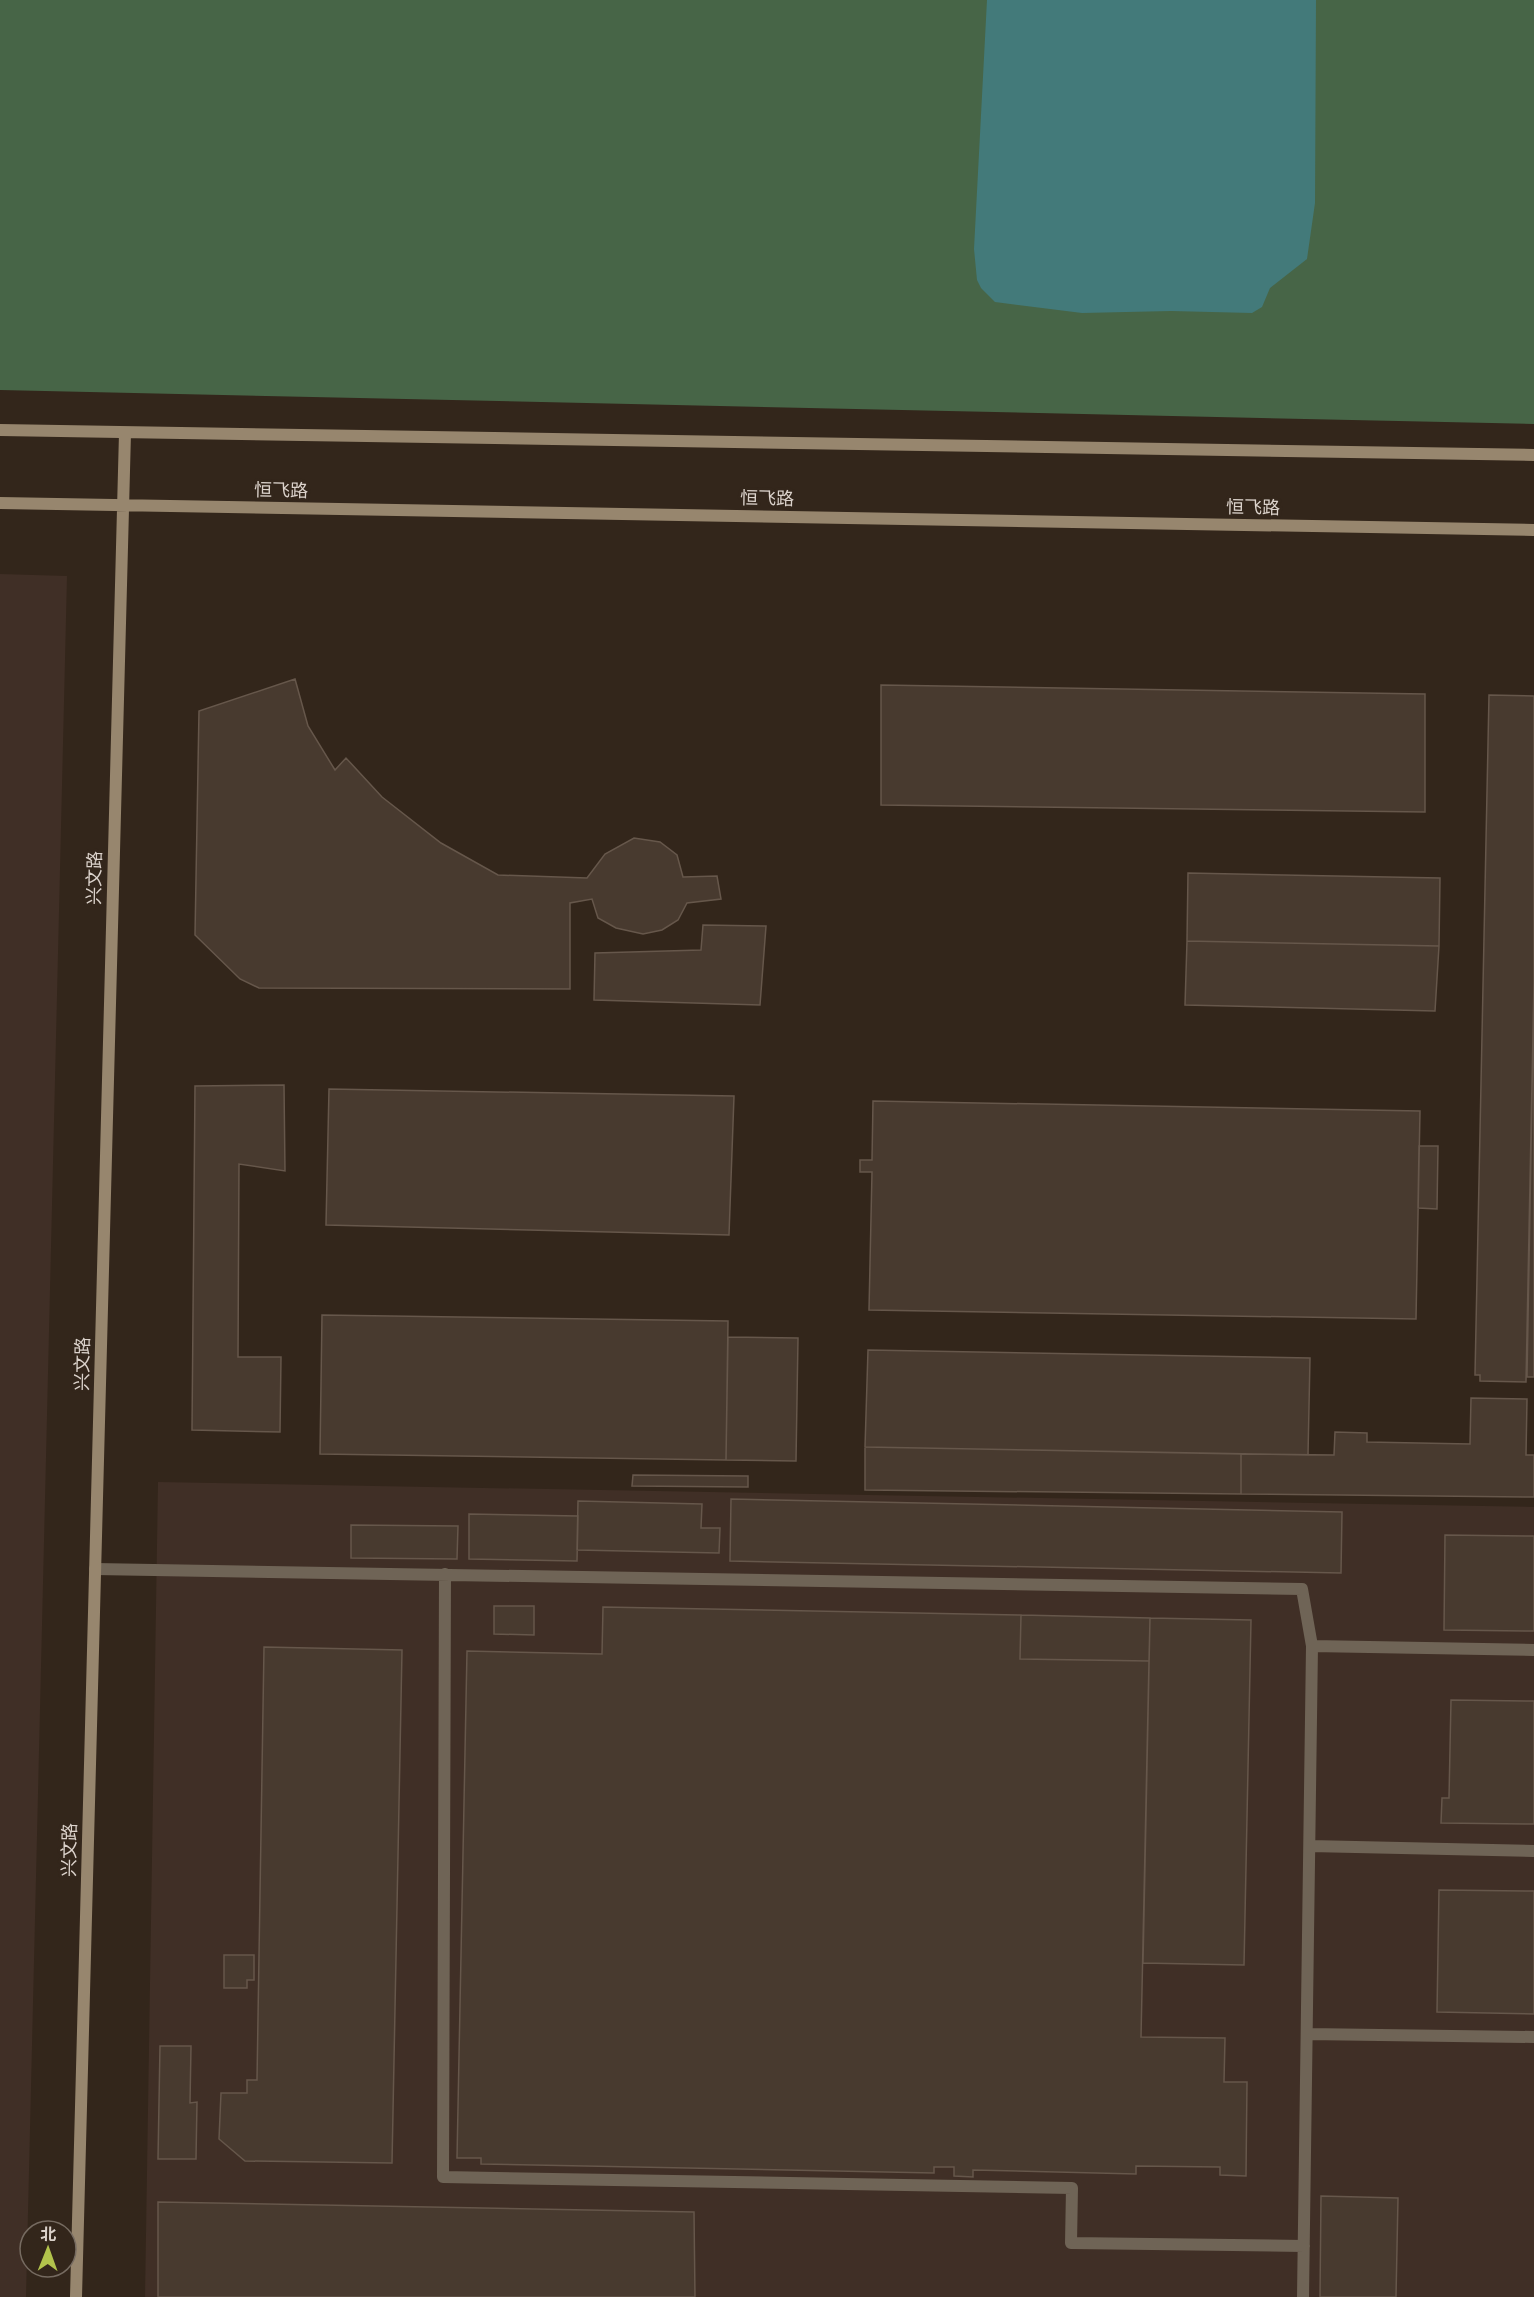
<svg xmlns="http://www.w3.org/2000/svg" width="1534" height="2297" font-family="'IBM Plex Sans','Noto Sans SC',sans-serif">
<rect width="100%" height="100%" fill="#33261b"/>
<path fill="#402f26" d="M0 574 67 576 26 2297H0Z
M158 1482 1534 1507V2297H145Z"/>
<path fill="#476547" d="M0 0H1534V424L0 390Z"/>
<path fill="#437a7a" d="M987 0H1316L1315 203 1307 259 1270 288 1262 307 1252 313 1171 311 1082 313 995 302 981 288 977 280 974 249Z"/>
<path fill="#483a2f" stroke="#66574b" stroke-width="1.5" d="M295 679 308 726 335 770 346 758 382 797 441 843 498 875 587 878 605 854 634 838 660 842 677 855 683 877 717 876 721 899 687 903 678 920 662 930 643 934 616 928 598 918 592 899 570 903V989L259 988 240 979 195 935 199 711Z
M881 685 1425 694V812L881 805Z
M1489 695 1534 696V982L1526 1382 1480 1381V1375H1475Z
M1188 873 1440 878 1439 946 1187 941Z
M703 925 766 926 760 1005 594 1000 595 953 701 950Z
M1187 941 1439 946 1435 1011 1185 1005Z
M1534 982V1377H1527Z
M284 1085 285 1171 239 1164 238 1357H281L280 1432 192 1430 195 1086Z
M329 1089 734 1096 729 1235 326 1225Z
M873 1101 1420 1111 1416 1319 869 1310 872 1172H860V1160H872Z
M1419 1146H1438L1437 1209 1418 1208Z
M322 1315 728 1321 726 1460 320 1454Z
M728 1337 798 1338 796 1461 726 1460Z
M868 1350 1310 1358 1308 1455 865 1447Z
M1471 1398 1527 1399 1526 1455H1534V1497L1241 1494V1454L1334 1455 1335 1432 1367 1433V1442L1470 1444Z
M865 1447 1241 1454V1494L865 1490Z
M633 1475 748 1476V1487L632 1486Z
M731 1499 1342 1512 1341 1573 730 1561Z
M578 1501 702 1504 701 1528H720L719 1553 577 1550Z
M469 1514 578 1516 577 1561 469 1559Z
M351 1525 458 1526 457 1559 351 1558Z
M1445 1535 1534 1536V1631L1444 1630Z
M494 1606H534V1635L494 1634Z
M603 1607 1021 1615 1020 1659 1149 1661 1141 2037 1225 2038 1224 2082H1247L1246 2176 1220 2175V2167L1136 2166V2174L973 2170V2177L954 2176V2167H934V2173L481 2164V2158H457L467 1651 602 1654Z
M1021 1615 1150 1618 1149 1661 1020 1659Z
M1150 1618 1251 1620 1244 1965 1143 1963Z
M264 1647 402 1650 392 2163 245 2161 219 2139 221 2093H247V2080H257Z
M1451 1700 1534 1701V1824L1441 1823 1442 1798H1449Z
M1439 1890 1534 1891V2014L1437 2012Z
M224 1955H254V1980H247V1988H224Z
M160 2046H191L190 2103 197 2102 196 2159H158Z
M1321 2196 1398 2198 1396 2297H1320Z
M158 2202 694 2212 695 2297H158Z"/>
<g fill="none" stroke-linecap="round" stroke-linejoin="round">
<path stroke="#6f6456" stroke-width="12" d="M95 1569 1302 1589 1312 1646 1303 2297
M445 1574 443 2177 1072 2188 1071 2243 1304 2246
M1312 1646 1534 1650
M1310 1846 1534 1851
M1307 2034 1534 2037"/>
<path stroke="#97866e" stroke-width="12" d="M0 430 1534 455
M0 503 1534 530
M76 2297 125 433"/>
</g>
<g text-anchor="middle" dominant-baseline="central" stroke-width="6" stroke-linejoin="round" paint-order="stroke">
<g font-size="18" fill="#dbd2cb" stroke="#33261b">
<text transform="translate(281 490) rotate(1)">恒飞路</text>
<text transform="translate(767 498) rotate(1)">恒飞路</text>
<text transform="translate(1253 507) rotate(1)">恒飞路</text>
<text transform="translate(94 878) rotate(-89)">兴文路</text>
<text transform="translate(82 1364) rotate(-89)">兴文路</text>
<text transform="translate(69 1850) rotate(-89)">兴文路</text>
</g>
</g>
<g transform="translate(48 2249) rotate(1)"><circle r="28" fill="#33261b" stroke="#766b61" stroke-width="1.5"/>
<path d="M0-4.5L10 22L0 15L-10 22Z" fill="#b2c34c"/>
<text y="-9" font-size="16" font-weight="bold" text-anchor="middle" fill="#dbd2cb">北</text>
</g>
</svg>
